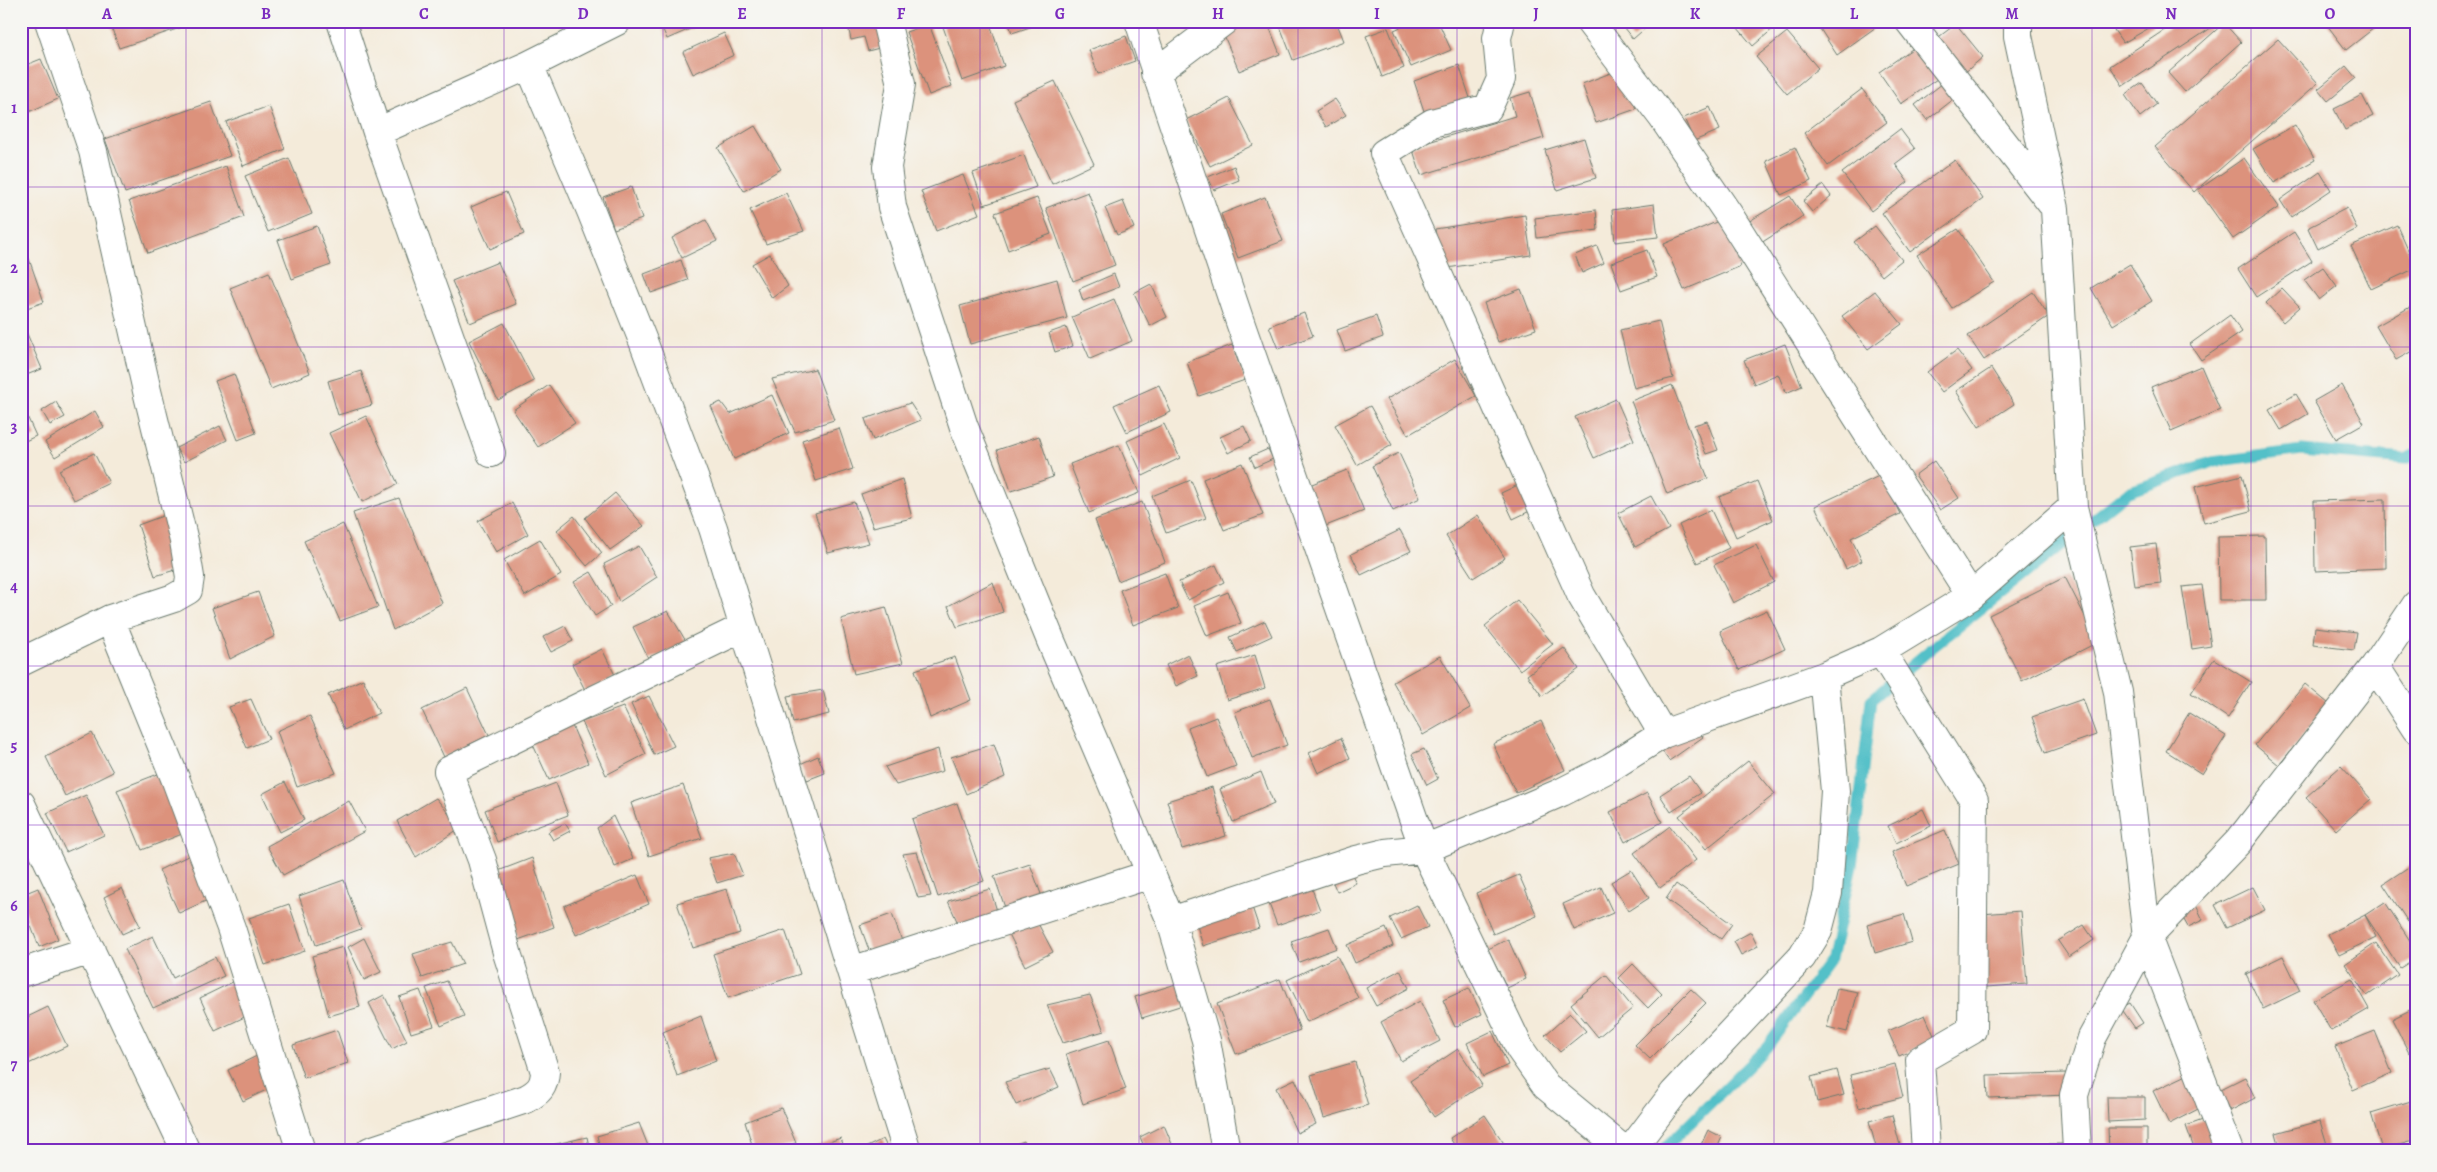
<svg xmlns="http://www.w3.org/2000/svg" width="2437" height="1172" font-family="Alegreya,serif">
<rect width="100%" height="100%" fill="#f6f6f2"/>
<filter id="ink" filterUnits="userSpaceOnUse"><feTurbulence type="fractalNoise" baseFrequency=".02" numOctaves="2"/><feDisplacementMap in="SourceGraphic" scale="10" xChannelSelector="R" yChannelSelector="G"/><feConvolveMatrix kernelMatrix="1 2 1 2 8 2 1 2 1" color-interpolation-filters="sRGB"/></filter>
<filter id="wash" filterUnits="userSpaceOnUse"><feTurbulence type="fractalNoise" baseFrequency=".0096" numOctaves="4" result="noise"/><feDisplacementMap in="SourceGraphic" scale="20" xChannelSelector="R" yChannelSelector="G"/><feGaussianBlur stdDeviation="1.12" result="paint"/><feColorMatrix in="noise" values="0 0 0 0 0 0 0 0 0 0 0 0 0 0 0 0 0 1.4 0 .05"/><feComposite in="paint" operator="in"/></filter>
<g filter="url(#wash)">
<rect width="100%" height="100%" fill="#f4ebda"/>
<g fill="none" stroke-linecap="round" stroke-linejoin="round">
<path stroke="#52c0c8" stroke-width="11" d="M1662 1151 1767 1047 1831 959 1852 866 1871 700 1932 648 2128 492 2212 462 2302 450 2406 459 2416 454"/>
</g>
<g id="blocks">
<path fill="#dc927c" d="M109 21H181L183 27 119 48Z
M659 21H703L704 23 667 39Z
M847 21H876L883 47 868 51 864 37 851 40Z
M941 21H989L1004 66 962 81Z
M1008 21H1045V22L1012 33Z
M1226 21H1267L1280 54 1239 71 1219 24Z
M1278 21H1336L1344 41 1293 60Z
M1415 21H1438L1451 50 1411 67 1394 30Z
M1618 21H1648L1650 24 1633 39Z
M1732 21H1782L1753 46Z
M1815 21H1882L1883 22 1837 55Z
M2129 21H2154L2156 24 2123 43 2114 30Z
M2178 21H2211L2214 26 2123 86 2110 66Z
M2324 21H2383L2346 50Z
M2407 21H2416V37Z
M2224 23 2241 42 2185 92 2168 73Z
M929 24 952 86 929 95 906 32Z
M1956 24 1983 57 1963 74 1936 39Z
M1388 28 1404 68 1382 77 1366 36Z
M1787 32 1818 68 1787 94 1756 57Z
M724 33 734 55 693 74 683 52Z
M1126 36 1135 61 1098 74 1089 50Z
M2278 39 2318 83 2194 192 2155 147Z
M1915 47 1937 79 1901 104 1879 72Z
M41 59 58 99 24 114 21 108V67Z
M1459 65 1470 98 1425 114 1414 81Z
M2346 66 2356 78 2328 101 2318 89Z
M1621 69 1636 109 1596 123 1582 84Z
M1947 80 1959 95 1927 120 1915 105Z
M1055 81 1094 164 1052 184 1013 100Z
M2142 83 2157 104 2140 117 2125 95Z
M1862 89 1887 122 1828 166 1804 133Z
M1530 92 1544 138 1421 175 1412 147 1515 116 1510 98Z
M2362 95 2373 116 2345 130 2334 109Z
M1229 98 1253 145 1210 166 1186 120Z
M1335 99 1346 115 1326 127 1316 111Z
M211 102 230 156 125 193 105 139Z
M269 106 285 149 243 166 226 122Z
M1710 107 1720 130 1694 141 1684 118Z
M2295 125 2315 160 2274 183 2253 149Z
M755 126 781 169 744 191 718 148Z
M1900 129 1915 149 1895 164 1908 182 1871 211 1842 173Z
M1584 138 1596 178 1557 190 1545 150Z
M1795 147 1811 181 1781 195 1766 161Z
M1024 155 1036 187 984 205 973 173Z
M289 158 312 214 268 232 245 176Z
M2244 158 2279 207 2233 239 2198 190Z
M1955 160 1983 199 1910 252 1882 213Z
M226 166 244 217 148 253 129 201Z
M1234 166 1239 180 1214 190 1208 177Z
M2320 172 2331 190 2291 217 2280 200Z
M963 175 979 214 936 231 921 191Z
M1823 185 1831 196 1812 212 1803 201Z
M631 187 642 219 614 229 603 197Z
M506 192 524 234 490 249 471 207Z
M1088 192 1115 265 1073 281 1046 208Z
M786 193 804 231 766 244 750 210Z
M1790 196 1803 216 1761 243 1748 222Z
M1265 197 1283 241 1238 258 1221 214Z
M1037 198 1051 234 1008 250 995 213Z
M1123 201 1134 228 1117 235 1105 208Z
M1654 204 1658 237 1615 242 1612 210Z
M2347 208 2357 229 2318 249 2308 228Z
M1596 210 1598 230 1537 238 1535 218Z
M1525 215 1531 255 1441 269 1435 229Z
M706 220 717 241 682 258 672 238Z
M1721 220 1741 266 1684 290 1664 244Z
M2397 225 2416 268 2371 289 2351 246Z
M317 226 331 265 292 279 278 240Z
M1875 226 1902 260 1882 276 1854 242Z
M1958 229 1994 282 1952 308 1917 255Z
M2294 232 2312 261 2256 297 2238 269Z
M21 236 44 302 21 310Z
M1597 246 1604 263 1582 273 1575 255Z
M1647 250 1657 277 1621 290 1611 263Z
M770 254 788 286 772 298 752 264Z
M681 260 688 280 651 293 644 274Z
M498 262 516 304 470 323 452 281Z
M2130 264 2152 301 2113 325 2091 288Z
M2323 267 2337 286 2319 300 2304 280Z
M269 272 310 373 271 389 230 288Z
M1114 274 1119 287 1083 301 1079 289Z
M1057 279 1067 318 970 344 960 306Z
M1151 284 1167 317 1150 326 1134 293Z
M2282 288 2300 307 2283 322 2266 303Z
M1521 289 1536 329 1498 342 1484 303Z
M1875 291 1902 324 1868 349 1842 316Z
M2033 292 2049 316 1984 360 1968 336Z
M1114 299 1132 341 1090 359 1072 317Z
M2412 306 2416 312V349L2396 360 2376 326Z
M1304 313 1313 336 1278 349 1269 326Z
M2230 315 2242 332 2201 360 2190 344Z
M1376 316 1383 337 1345 351 1337 330Z
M1659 321 1673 378 1634 388 1620 330Z
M504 323 534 381 498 400 469 341Z
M1066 327 1073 346 1055 352 1049 333Z
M25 329 42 369 21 377V331Z
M1785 344 1802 386 1786 393 1778 374 1754 384 1744 360Z
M1232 345 1245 380 1199 396 1187 362Z
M1957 350 1972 370 1942 392 1927 372Z
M1455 359 1476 396 1408 435 1387 399Z
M2201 366 2220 410 2171 431 2151 387Z
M1991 368 2014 404 1979 427 1956 391Z
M815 369 834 420 795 432 772 379Z
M361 371 372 405 338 415 328 381Z
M234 374 256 433 238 440 215 381Z
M549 385 575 423 538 447 513 410Z
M1159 385 1171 412 1127 432 1114 405Z
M1672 385 1708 478 1667 494 1631 401Z
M2342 385 2364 423 2336 439 2314 401Z
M2296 394 2308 414 2281 430 2269 410Z
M772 395 789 433 734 459 711 406 721 402 730 414Z
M1616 399 1634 440 1594 458 1575 417Z
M56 402 65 417 50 425 42 411Z
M21 403 36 436 21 443Z
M910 403 921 420 873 440 865 419Z
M1370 406 1392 445 1357 465 1335 425Z
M95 411 104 427 55 457 45 442Z
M366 416 398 484 362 502 329 433Z
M1707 421 1718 450 1706 454 1694 425Z
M1164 424 1180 458 1143 476 1127 441Z
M220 426 227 440 184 462 176 448Z
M1244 426 1251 441 1228 453 1220 437Z
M839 428 853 469 816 481 802 440Z
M1039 436 1053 477 1011 491 997 450Z
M1119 445 1139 493 1089 513 1070 464Z
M1268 449 1273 459 1255 467 1250 457Z
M94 453 109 483 74 500 59 470Z
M1399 453 1420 498 1393 511 1372 466Z
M1934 461 1959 498 1940 510 1915 475Z
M1242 463 1263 515 1224 530 1203 479Z
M1347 470 1364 511 1323 527 1307 486Z
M1881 475 1900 514 1851 538 1862 561 1846 569 1815 506Z
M2242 475 2251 511 2204 523 2195 487Z
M902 479 912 518 873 527 861 494Z
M1191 480 1206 518 1166 533 1152 496Z
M1757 481 1773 520 1736 537 1719 497Z
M1520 484 1532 510 1513 519 1501 493Z
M615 493 644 526 610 550 585 518Z
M1651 496 1669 529 1635 547 1618 513Z
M399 498 442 603 393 630 353 513Z
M2385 499 2386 568 2315 571 2314 501Z
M854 502 869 543 828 553 815 513Z
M1142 502 1165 562 1118 581 1095 520Z
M512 503 528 534 496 552 478 521Z
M1711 510 1729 548 1697 563 1679 525Z
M168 514 185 567 155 576 138 525Z
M1478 515 1505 558 1473 578 1446 536Z
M574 516 602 553 587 566 557 530Z
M343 524 378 607 340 621 304 541Z
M1400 530 1411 551 1361 575 1351 554Z
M2265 536 2266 600H2219L2218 537Z
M540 539 561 575 525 596 504 560Z
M2156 544 2161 583 2135 586 2130 547Z
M1756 545 1774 582 1733 603 1714 565Z
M639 546 657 577 619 602 604 564Z
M1216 565 1224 582 1188 600 1179 582Z
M591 572 611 606 595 616 574 582Z
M1165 573 1178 608 1133 625 1120 590Z
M2065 577 2098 642 2022 681 1989 615Z
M993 582 1003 612 957 627 948 606Z
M2202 585 2211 646 2192 649 2182 587Z
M258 592 275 636 230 659 212 608Z
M1228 592 1241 623 1207 636 1194 606Z
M1517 600 1553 644 1520 670 1485 626Z
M886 607 903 663 854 674 841 619Z
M1767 610 1785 649 1739 670 1720 631Z
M668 611 687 643 649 660 633 627Z
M1265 621 1272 636 1237 652 1230 637Z
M565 626 573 641 551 652 543 637Z
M2315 627 2357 632 2354 650 2313 645Z
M1564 648 1579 669 1542 696 1527 675Z
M602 649 616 677 586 692 572 664Z
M1188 654 1198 676 1176 686 1166 665Z
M1255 655 1265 688 1227 700 1217 667Z
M1440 656 1470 708 1423 735 1393 682Z
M955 657 971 700 930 718 915 670Z
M2214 659 2251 682 2228 718 2191 693Z
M363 679 379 713 344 730 328 695Z
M2305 684 2329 704 2279 765 2255 745Z
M467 688 489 735 444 757 422 710Z
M823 690 829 714 793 723 787 696Z
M649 696 674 746 654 755 631 704Z
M251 699 269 739 247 748 229 707Z
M1270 699 1287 745 1252 758 1235 712Z
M2083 699 2096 735 2045 753 2032 717Z
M623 707 646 754 606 775 582 722Z
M2189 713 2226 736 2202 774 2166 751Z
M310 716 336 773 297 787 277 731Z
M1216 717 1236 766 1207 777 1188 728Z
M570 721 588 763 549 780 530 738Z
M1541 721 1565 770 1516 793 1493 744Z
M1694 725 1703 737 1669 761 1660 748Z
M92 733 113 772 65 796 46 757Z
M1341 738 1350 758 1318 773 1309 753Z
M994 744 1005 777 966 794 951 757Z
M938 749 943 771 896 785 885 767Z
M1424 749 1438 779 1427 785 1412 754Z
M818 756 825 773 807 780 800 764Z
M1748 761 1775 794 1706 849 1679 816Z
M2341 766 2371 799 2336 830 2306 797Z
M163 772 187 832 142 850 117 790Z
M1261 772 1274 804 1233 822 1220 789Z
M1689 776 1701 793 1671 812 1660 795Z
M285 782 304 820 280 832 262 794Z
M556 783 568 815 497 842 485 810Z
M683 785 702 838 649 856 631 803Z
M1212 787 1226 836 1182 849 1167 801Z
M1647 793 1662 822 1625 842 1610 812Z
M86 795 104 835 66 852 47 813Z
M436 798 460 828 416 857 397 821Z
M349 801 365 831 283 875 267 846Z
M957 803 984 881 938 897 912 819Z
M1923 809 1931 826 1896 843 1888 826Z
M613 816 633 859 615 867 597 828Z
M565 823 570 831 553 840 548 832Z
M1670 826 1696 860 1660 888 1634 853Z
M1945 830 1959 864 1906 886 1892 852Z
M917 852 931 896 918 898 903 854Z
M734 853 743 875 717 883 708 858Z
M192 854 212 898 179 913 159 870Z
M532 858 554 927 518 940 498 871Z
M1030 864 1045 905 1008 916 994 876Z
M2413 864 2416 869V917L2408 922 2383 884Z
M1349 868 1356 883 1337 892 1331 878Z
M1631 870 1649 898 1629 911 1611 882Z
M637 875 649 904 576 935 564 906Z
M1519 875 1537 916 1493 934 1476 893Z
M344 880 361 929 316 945 299 896Z
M1309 881 1320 910 1277 925 1266 896Z
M1676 884 1732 924 1721 939 1666 899Z
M1601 887 1613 913 1574 930 1563 904Z
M2253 887 2265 910 2227 928 2215 905Z
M38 888 58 939 39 947 21 900V895Z
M122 888 140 926 122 934 104 897Z
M727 889 740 933 693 948 677 903Z
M990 889 999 917 961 930 948 901Z
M1250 901 1259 928 1203 946 1195 919Z
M2385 902 2416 950V958L2400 968 2365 915 2376 937 2339 955 2328 934 2365 915Z
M289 904 305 951 265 965 249 918Z
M1417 905 1428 927 1401 939 1390 918Z
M2196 905 2203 920 2188 927 2180 913Z
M2021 911 2027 984 1987 987 1981 914Z
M892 914 902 941 870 953 860 925Z
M1033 914 1053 952 1025 966 1006 928Z
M1904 914 1912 942 1875 953 1867 925Z
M2084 925 2094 940 2069 957 2058 941Z
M1329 928 1337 948 1299 962 1291 941Z
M1386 928 1393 946 1355 963 1347 945Z
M785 930 800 974 728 998 713 954Z
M1751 932 1758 946 1741 955 1734 941Z
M153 936 173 978 215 957 224 976 153 1008 125 949Z
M364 938 381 972 364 980 348 947Z
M1508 939 1526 979 1507 988 1488 949Z
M452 942 463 964 422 978 413 954Z
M2376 943 2398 975 2367 996 2345 964Z
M343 947 360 1007 329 1016 312 956Z
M1337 956 1358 998 1307 1022 1287 980Z
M2283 956 2300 991 2263 1009 2246 974Z
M1633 964 1662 994 1648 1008 1619 978Z
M1400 970 1409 988 1376 1006 1366 988Z
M1606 975 1633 1008 1598 1037 1571 1004Z
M1280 979 1300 1030 1236 1054 1217 1004Z
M2352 979 2369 1009 2331 1031 2313 1000Z
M237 980 253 1013 215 1031 200 998Z
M447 981 464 1016 441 1026 426 988Z
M1179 983 1186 1004 1142 1018 1135 997Z
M1469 988 1482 1014 1455 1027 1443 1000Z
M1837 988 1858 992 1847 1032 1827 1027Z
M1691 989 1706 1003 1650 1059 1635 1045Z
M420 990 434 1026 411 1033 399 997Z
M384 995 407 1041 392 1049 369 1003Z
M1090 995 1104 1031 1063 1043 1047 1005Z
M1420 1001 1440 1041 1401 1061 1381 1022Z
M2130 1003 2143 1023 2135 1028 2121 1008Z
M48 1007 67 1046 24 1066 21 1060V1020Z
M2416 1007V1050L2409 1053 2392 1019Z
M1570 1013 1586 1031 1560 1052 1545 1035Z
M1925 1015 1936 1040 1899 1056 1888 1031Z
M701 1016 716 1061 677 1076 663 1032Z
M337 1030 348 1063 304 1078 293 1045Z
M1492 1031 1508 1065 1483 1077 1467 1043Z
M2375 1031 2392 1073 2353 1090 2335 1047Z
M1109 1040 1126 1089 1083 1104 1066 1054Z
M1458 1049 1482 1085 1434 1117 1410 1081Z
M261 1054 275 1086 243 1101 228 1070Z
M1355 1062 1368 1105 1324 1118 1311 1075Z
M1895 1064 1903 1097 1859 1108 1850 1075Z
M1050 1069 1059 1087 1016 1105 1005 1082Z
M1837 1070 1844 1095 1817 1102 1811 1077Z
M2067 1073 2068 1095 1988 1098 1987 1075Z
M2191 1073 2206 1105 2169 1124 2153 1091Z
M2245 1077 2255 1098 2230 1111 2219 1090Z
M1295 1079 1316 1124 1297 1133 1276 1088Z
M2107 1097H2145V1120L2108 1122Z
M2411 1101 2416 1117V1140L2382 1150 2371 1113Z
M781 1108 796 1143 775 1151H754L745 1122Z
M1485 1115 1509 1151H1458L1450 1138Z
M1892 1115 1901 1149 1877 1151 1869 1121Z
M2217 1115 2229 1151H2195L2186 1126Z
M2320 1121 2329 1151H2281L2276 1133Z
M639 1123 650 1151H601L597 1136Z
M1164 1125 1174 1149 1169 1151H1146L1140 1137Z
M2108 1128H2147V1151H2109Z
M1708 1130 1722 1137 1716 1151H1698Z
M587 1137 590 1151H534V1149Z
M841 1138 845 1151H805V1150Z
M883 1139 889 1151H864L863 1149Z
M1024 1141 1027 1151H997Z
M2028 1144H2073V1151H2028Z"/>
</g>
</g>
<g filter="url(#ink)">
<use href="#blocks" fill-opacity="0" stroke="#6a7a6e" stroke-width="1"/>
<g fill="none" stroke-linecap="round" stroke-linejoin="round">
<g stroke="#6a7a6e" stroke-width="30">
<path id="minor" d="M341 21 377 132
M617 21 529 65 591 211 643 341 713 528 907 1151
M886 21 901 84 887 167 892 207 964 427 1051 641 1171 921 1206 1040 1226 1151
M1139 21 1240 322 1424 849 1520 1049 1546 1086 1625 1151
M1501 21 1497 38 1501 79 1488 108 1432 123 1384 153 1581 595 1663 734
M1589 21 1663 118 1729 215 1971 596 2073 507
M1909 21 2051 203
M2018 21V36L2055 209 2073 507 2118 692 2147 937 2229 1151
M1155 73 1224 21
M491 453 377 132 529 65
M110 619 175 778 231 928 301 1151
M1881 651 1974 800 1972 1030 1920 1060 1926 1151
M21 662 110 619 174 598 188 590 190 577 184 541 147 391 93 151 49 21
M2375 666 2416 729
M21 804 186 1151
M1171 921 1356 860 1385 853 1424 849 1520 810 1562 792 1611 767 1663 734 1824 676 1881 651 1971 596
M851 971 1151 874
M21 973 91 950
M370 1151 526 1099C539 1092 544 1087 545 1072L508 956 482 860 448 771 744 627
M1630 1151 1674 1093 1802 957 1818 931 1828 893 1835 791 1824 676
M2077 1151 2074 1095 2092 1038 2147 937 2239 841 2375 666 2416 605"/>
</g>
<use href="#minor" stroke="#fff" stroke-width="28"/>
</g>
</g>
<path fill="none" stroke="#7b2cbf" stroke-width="1" stroke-opacity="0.55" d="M186 21V1151M345 21V1151M504 21V1151M663 21V1151M822 21V1151M980 21V1151M1139 21V1151M1298 21V1151M1457 21V1151M1616 21V1151M1774 21V1151M1933 21V1151M2092 21V1151M2251 21V1151M21 187H2416M21 347H2416M21 506H2416M21 666H2416M21 825H2416M21 985H2416"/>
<rect width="2437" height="1172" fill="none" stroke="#f6f6f2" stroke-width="55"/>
<rect x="28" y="28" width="2382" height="1116" fill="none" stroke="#7b2cbf" stroke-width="2"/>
<g font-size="16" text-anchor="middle" font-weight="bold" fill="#7b2cbf">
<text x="107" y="19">A</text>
<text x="266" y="19">B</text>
<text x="424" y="19">C</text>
<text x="583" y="19">D</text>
<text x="742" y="19">E</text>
<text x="901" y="19">F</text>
<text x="1060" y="19">G</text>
<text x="1218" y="19">H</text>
<text x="1377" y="19">I</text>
<text x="1536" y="19">J</text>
<text x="1695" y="19">K</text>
<text x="1854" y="19">L</text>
<text x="2012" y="19">M</text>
<text x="2171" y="19">N</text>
<text x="2330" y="19">O</text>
<text x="14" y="113">1</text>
<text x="14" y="273">2</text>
<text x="14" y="432">3</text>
<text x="14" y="592">4</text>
<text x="14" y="751">5</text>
<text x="14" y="911">6</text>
<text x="14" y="1070">7</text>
</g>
</svg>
